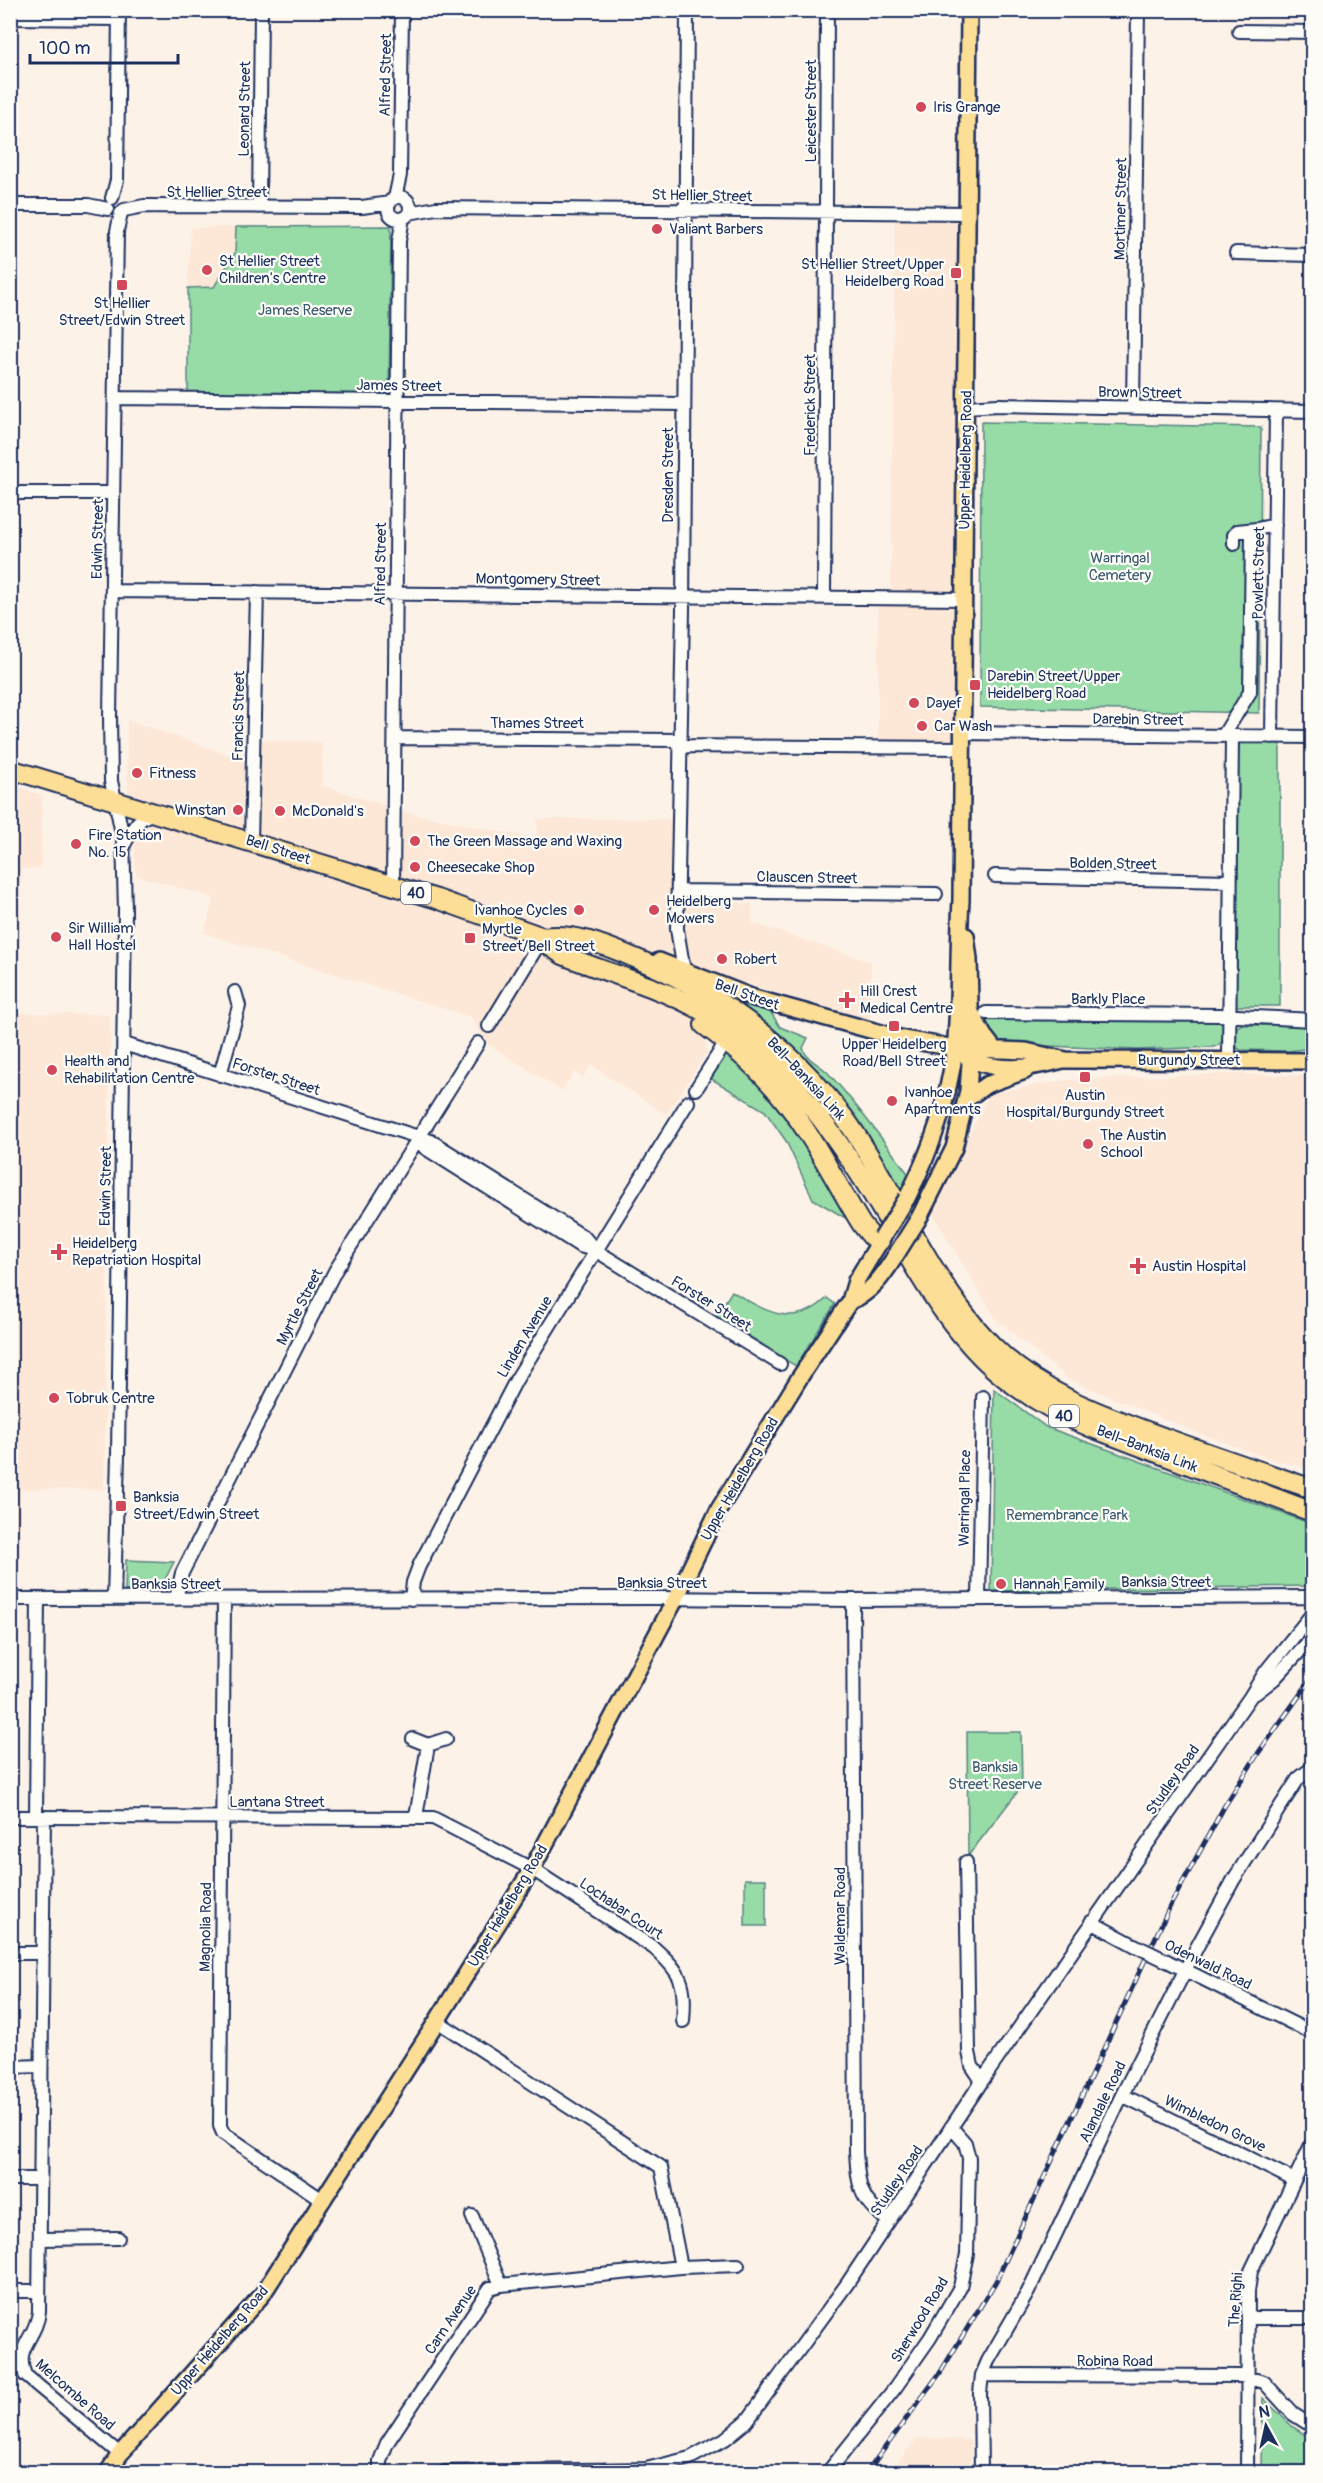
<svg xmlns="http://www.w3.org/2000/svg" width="1323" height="2483" font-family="Pangolin,sans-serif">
<rect width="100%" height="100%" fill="#fdf2e8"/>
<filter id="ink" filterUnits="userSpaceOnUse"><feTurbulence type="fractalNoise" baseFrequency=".0167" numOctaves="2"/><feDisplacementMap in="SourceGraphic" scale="12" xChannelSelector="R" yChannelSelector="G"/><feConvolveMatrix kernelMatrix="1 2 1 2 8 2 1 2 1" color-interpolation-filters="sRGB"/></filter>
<g filter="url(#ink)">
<path fill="#fde7d6" d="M895 213H968L963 748H878V598H891Z
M236 227 235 253 214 287 188 288 191 228Z
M127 720 253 763V740L322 742 323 786 408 813 537 839V819H678L679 891 693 900 752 904V923L871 962 870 1020 691 967 707 1052 666 1114 591 1065 583 1077 574 1072 562 1091 488 1044 471 1017 204 933 214 898 136 875 135 847 127 775Z
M11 785 42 795 41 868 21 869 19 1013 110 1015 104 1489H20L19 1587H10Z
M1229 1074 1312 1076V1469L1268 1458 1196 1432 1070 1380 996 1319 932 1213 987 1099 994 1093 1067 1080Z
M918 2438 970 2440 971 2472H890Z"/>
<path fill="#97dba7" stroke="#598582" stroke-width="1.5" d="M391 226 389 392 384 396 188 394V288L214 287 235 253 236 227Z
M981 422 1261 427 1259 713 980 707Z
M1238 741 1280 742V1006H1235Z
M741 1002 770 1011 780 1027 808 1038 803 1048C807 1061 819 1063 828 1073 858 1105 884 1142 910 1176L899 1192 739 1006Z
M977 1010 1223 1021V1039L1220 1044 1214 1047 1138 1050 1002 1044 993 1041Z
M1240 1025H1312V1048L1288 1051 1240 1050C1233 1046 1235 1037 1235 1029Z
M727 1053 766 1083 854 1223 813 1199 786 1141 765 1111 710 1078Z
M732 1291C764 1311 794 1330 827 1298L835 1304 796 1366 714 1319Z
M994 1389 1046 1427 1312 1524V1586L991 1591Z
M126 1560 174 1562 159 1591H125Z
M967 1732H1021L1022 1786 968 1856Z
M745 1879H766V1926H745Z
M1263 2398 1293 2427 1312 2439V2472H1262Z"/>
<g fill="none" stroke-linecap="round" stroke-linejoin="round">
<path stroke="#d0cbcc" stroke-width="18" stroke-dasharray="18 9" stroke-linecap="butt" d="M896 1201 916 1238"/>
<g stroke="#1b2f5e" stroke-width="16">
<path id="minor" d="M10 18 118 19
M1239 31 1312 32
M388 208a11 11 0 1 1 22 0a11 11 0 1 1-22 0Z
M112 198 117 180 119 10
M395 198 400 175 402 10
M10 205H88L108 209
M259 207 261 10
M124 210 144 206 362 207 390 203
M409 213 436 208 968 213
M1236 253 1312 255
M115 398 684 404
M966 407 998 405 1312 411
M1133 408 1138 10
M10 493H113
M1234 544V535L1237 531 1257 529
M112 591 964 599
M824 597 827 10
M963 733 1312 737
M1223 736 1250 692 1252 535 1257 529 1275 525
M1272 737 1276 411
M395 738 679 740
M679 746 963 748
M251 841 257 592
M124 845C132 830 138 815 157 813
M995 876 1230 881
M393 886 399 241 403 218
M678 891 936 894
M684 971 677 929 683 610 687 10
M986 1013 1220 1015 1312 1020
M489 1026 543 937
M124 1044 431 1141 584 1237 595 1250 780 1364
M1229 1059 1232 736
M220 1075 239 1006 235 992
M696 1089 726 1042
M418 1139 425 1148 580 1246 594 1250
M10 1599 659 1598 853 1600 1309 1597 1312 1599
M114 1599 118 1455 125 910 123 838 111 781 110 717 117 231 121 213
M176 1599 182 1573 335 1271 478 1043
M224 1599 220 2126 223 2133 324 2201
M411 1599 413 1582 419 1566 516 1380 688 1102
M979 1599 983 1397
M853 1600 856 2152C858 2184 859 2201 888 2220
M1256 1693 1274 1679 1312 1638
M413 1739 428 1745
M10 1817 433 1818 532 1869 654 1948C682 1973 686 1983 683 2021
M36 1817 38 1599
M44 1817 39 2311C37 2338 13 2347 25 2375L120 2454
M416 1817 428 1745 446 1739
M966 1862 969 2052 972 2066 982 2081
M1091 1922 1134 1945
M10 1953H43
M1167 1961 1312 2033
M10 2067 41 2066
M1122 2095 1294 2180
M10 2179H40
M472 2216 501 2285
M40 2239 118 2238
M681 2267 738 2265
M10 2291H39
M1249 2318H1312
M982 2375 1241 2376 1264 2382 1293 2414 1312 2426
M380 2472V2461L387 2443 490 2288 501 2285 681 2267 661 2167 437 2021
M444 2472 646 2469 690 2458 725 2439 747 2421 847 2284 982 2081 1250 1697 1266 1671 1312 1614
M828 2472 895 2388 930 2338 960 2287 967 2254 969 2158 965 2143 951 2127
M981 2472 980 2393 982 2375 988 2361 1028 2292 1122 2095 1198 1945 1234 1879 1298 1779 1312 1768
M1247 2472 1248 2291 1251 2271 1312 2143"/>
</g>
<g stroke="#1b2f5e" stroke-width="20">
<path id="major" d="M659 961 754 998 903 1039 955 1048 1026 1051 1066 1060 1312 1061
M971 1012 984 1036 995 1050
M964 1055C992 1074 1033 1068 1063 1060
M967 1099 986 1085 1025 1071
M907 1198C931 1151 948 1101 955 1049 960 1001 958 949 961 900L969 10
M919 1218 954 1148 968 1091 971 1049 969 959 966 936
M850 1301C870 1294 883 1276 894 1258
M108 2472 120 2454 262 2295 437 2021 532 1869 676 1598 719 1509 800 1377 850 1301 856 1281 882 1238"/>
</g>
<g stroke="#1b2f5e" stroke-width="22">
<path id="highway" d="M10 769 437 899 543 937C575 932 606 946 635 958 717 992 789 1045 843 1116 863 1142 879 1173 896 1201
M543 937 548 945 563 955C607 973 653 985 695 1007 782 1053 837 1135 886 1217
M704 1025C735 1048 764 1073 787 1104 816 1141 837 1185 862 1225L871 1236 880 1241
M916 1238C938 1276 960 1313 992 1345 1040 1394 1103 1415 1166 1438 1215 1456 1264 1472 1312 1489
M906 1253C956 1338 998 1390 1092 1428L1312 1512"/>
</g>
<use href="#minor" stroke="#fdfcf7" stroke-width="12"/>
<use href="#major" stroke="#fdde96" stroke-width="15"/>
<use href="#highway" stroke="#fdde96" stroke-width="18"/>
<g stroke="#1b2f5e" stroke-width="5">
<path id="rail" d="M867 2472 940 2373 996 2281 1171 1904 1224 1807 1259 1752 1312 1678"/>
</g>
<use href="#rail" stroke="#fdfcf7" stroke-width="3" stroke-dasharray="9" stroke-linecap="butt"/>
<g stroke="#1b2f5e" stroke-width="16" stroke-linecap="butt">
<path id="minor-bridge" d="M1134 1945 1167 1961"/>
</g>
<g stroke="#1b2f5e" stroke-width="20" stroke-linecap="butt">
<path id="major-bridge" d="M882 1238 907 1198
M894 1258 919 1218"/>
</g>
<use href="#minor-bridge" stroke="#fdfcf7" stroke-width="12"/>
<use href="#major-bridge" stroke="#fdde96" stroke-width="15"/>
</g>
</g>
<g fill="#d1495b" stroke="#fdfcf7" stroke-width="2">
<circle cx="921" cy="107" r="6"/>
<circle cx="657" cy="229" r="6"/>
<circle cx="207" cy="270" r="6"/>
<rect x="950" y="267" width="12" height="12" rx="3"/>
<rect x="116" y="279" width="12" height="12" rx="3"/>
<rect x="969" y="679" width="12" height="12" rx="3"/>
<circle cx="914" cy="703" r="6"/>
<circle cx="922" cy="726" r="6"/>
<circle cx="137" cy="773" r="6"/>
<circle cx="238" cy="810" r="6"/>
<circle cx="280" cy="811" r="6"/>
<circle cx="415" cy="841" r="6"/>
<circle cx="76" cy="844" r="6"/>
<circle cx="415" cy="867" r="6"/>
<circle cx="579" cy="910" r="6"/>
<circle cx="654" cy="910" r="6"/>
<circle cx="56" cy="937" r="6"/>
<rect x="464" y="932" width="12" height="12" rx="3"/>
<circle cx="722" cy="959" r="6"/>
<path d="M844 991h6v6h6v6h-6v6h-6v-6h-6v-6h6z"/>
<rect x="888" y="1020" width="12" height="12" rx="3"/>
<circle cx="52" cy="1070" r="6"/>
<rect x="1079" y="1071" width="12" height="12" rx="3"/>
<circle cx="892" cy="1101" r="6"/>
<circle cx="1088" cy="1144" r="6"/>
<path d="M56 1243h6v6h6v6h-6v6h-6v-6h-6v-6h6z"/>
<path d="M1135 1257h6v6h6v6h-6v6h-6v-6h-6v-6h6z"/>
<circle cx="54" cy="1398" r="6"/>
<rect x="115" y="1500" width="12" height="12" rx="3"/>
<circle cx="1001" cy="1584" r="6"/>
</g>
<g text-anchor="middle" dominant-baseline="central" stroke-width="4.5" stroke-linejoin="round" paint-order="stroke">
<g fill="#fdfcf7" stroke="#5f6c8c" stroke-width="1.5">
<rect x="401" y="882" width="30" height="22" rx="4.5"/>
<rect x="1049" y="1405" width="30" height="22" rx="4.5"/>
</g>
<g font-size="14" font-weight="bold" fill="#1b2f5e">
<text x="416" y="893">40</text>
<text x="1064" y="1416">40</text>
</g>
<g font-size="15" fill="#1b2f5e" stroke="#fdfcf7">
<text transform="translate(386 75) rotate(-89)">Alfred Street</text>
<text transform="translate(245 109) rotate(-89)">Leonard Street</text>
<text transform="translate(811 111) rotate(-90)">Leicester Street</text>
<text x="217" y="192">St Hellier Street</text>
<text transform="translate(702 196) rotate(1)">St Hellier Street</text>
<text transform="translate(1121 209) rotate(-89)">Mortimer Street</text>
<text transform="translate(399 386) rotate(1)">James Street</text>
<text transform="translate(1140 393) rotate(1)">Brown Street</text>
<text transform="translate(810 405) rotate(-90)">Frederick Street</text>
<text transform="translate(966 460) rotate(-89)">Upper Heidelberg Road</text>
<text transform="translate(668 475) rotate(-90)">Dresden Street</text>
<text transform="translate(98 539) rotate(-89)">Edwin Street</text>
<text transform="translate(381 564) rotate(-89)">Alfred Street</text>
<text transform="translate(1259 573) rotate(-89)">Powlett Street</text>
<text transform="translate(538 580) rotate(1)">Montgomery Street</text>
<text transform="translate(239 716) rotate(-89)">Francis Street</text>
<text transform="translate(1138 720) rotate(1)">Darebin Street</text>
<text x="537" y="723">Thames Street</text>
<text transform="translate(278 850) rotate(18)">Bell Street</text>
<text transform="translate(1113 864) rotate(1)">Bolden Street</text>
<text transform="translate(807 878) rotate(1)">Clauscen Street</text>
<text transform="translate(747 995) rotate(19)">Bell Street</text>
<text x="1108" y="999">Barkly Place</text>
<text x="1189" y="1060">Burgundy Street</text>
<text transform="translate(276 1077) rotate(18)">Forster Street</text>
<text transform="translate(806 1079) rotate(47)">Bell–Banksia Link</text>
<text transform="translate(106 1186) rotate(-89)">Edwin Street</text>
<text transform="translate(711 1304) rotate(32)">Forster Street</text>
<text transform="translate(300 1307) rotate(-63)">Myrtle Street</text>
<text transform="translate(525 1337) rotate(-59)">Linden Avenue</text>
<text transform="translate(1147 1449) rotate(21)">Bell–Banksia Link</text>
<text transform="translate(740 1479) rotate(-60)">Upper Heidelberg Road</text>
<text transform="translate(965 1498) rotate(-89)">Warringal Place</text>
<text x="1166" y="1582">Banksia Street</text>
<text x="662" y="1583">Banksia Street</text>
<text x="176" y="1584">Banksia Street</text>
<text transform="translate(1173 1780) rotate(-55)">Studley Road</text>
<text x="277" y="1802">Lantana Street</text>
<text transform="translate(508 1906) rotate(-59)">Upper Heidelberg Road</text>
<text transform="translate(621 1909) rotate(34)">Lochabar Court</text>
<text transform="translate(840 1916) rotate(-90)">Waldemar Road</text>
<text transform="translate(206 1927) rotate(-89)">Magnolia Road</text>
<text transform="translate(1208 1965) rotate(26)">Odenwald Road</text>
<text transform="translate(1103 2102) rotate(-64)">Alandale Road</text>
<text transform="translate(1215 2124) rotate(26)">Wimbledon Grove</text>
<text transform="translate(897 2181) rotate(-56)">Studley Road</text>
<text transform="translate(1236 2300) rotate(-86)">The Righi</text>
<text transform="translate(451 2320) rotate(-56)">Carn Avenue</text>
<text transform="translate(920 2320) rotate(-59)">Sherwood Road</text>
<text transform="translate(220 2341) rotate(-49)">Upper Heidelberg Road</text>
<text x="1115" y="2361">Robina Road</text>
<text transform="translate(75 2395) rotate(41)">Melcombe Road</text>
</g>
<g font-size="15" fill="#1b2f5e" stroke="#fdfcf7" text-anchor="start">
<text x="933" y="107">Iris Grange</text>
<text x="669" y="229">Valiant Barbers</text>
<text x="219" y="261">St Hellier Street<tspan x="219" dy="17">Children's Centre</tspan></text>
<text x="944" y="264" text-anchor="end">St Hellier Street/Upper<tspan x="944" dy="17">Heidelberg Road</tspan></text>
<text x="122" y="303" text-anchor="middle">St Hellier<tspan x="122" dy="17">Street/Edwin Street</tspan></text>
<text x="987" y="676">Darebin Street/Upper<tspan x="987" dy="17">Heidelberg Road</tspan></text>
<text x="926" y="703">Dayef</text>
<text x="934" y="726">Car Wash</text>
<text x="149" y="773">Fitness</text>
<text x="226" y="810" text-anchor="end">Winstan</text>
<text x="292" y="811">McDonald's</text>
<text x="88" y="835">Fire Station<tspan x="88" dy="17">No. 15</tspan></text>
<text x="427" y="841">The Green Massage and Waxing</text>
<text x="427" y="867">Cheesecake Shop</text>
<text x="666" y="901">Heidelberg<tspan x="666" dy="17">Mowers</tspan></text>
<text x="567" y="910" text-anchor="end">Ivanhoe Cycles</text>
<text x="68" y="928">Sir William<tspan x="68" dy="17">Hall Hostel</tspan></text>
<text x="482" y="929">Myrtle<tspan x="482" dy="17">Street/Bell Street</tspan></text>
<text x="734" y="959">Robert</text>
<text x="860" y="991">Hill Crest<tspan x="860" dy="17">Medical Centre</tspan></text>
<text x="894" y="1044" text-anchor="middle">Upper Heidelberg<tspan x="894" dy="17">Road/Bell Street</tspan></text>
<text x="64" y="1061">Health and<tspan x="64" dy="17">Rehabilitation Centre</tspan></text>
<text x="904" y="1092">Ivanhoe<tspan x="904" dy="17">Apartments</tspan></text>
<text x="1085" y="1095" text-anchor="middle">Austin<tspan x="1085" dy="17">Hospital/Burgundy Street</tspan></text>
<text x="1100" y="1135">The Austin<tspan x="1100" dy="17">School</tspan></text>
<text x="72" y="1243">Heidelberg<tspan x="72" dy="17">Repatriation Hospital</tspan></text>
<text x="1152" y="1266">Austin Hospital</text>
<text x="66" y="1398">Tobruk Centre</text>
<text x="133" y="1497">Banksia<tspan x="133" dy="17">Street/Edwin Street</tspan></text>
<text x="1013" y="1584">Hannah Family</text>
</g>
<g font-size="15" fill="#3a5a70" stroke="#fdfcf7">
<text x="305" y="310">James Reserve</text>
<text x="1120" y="558">Warringal<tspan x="1120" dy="17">Cemetery</tspan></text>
<text x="1067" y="1515">Remembrance Park</text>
<text x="995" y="1767">Banksia<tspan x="995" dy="17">Street Reserve</tspan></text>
</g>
</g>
<rect width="1323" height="2483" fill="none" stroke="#fdfcf7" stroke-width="36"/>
<rect x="18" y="18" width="1287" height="2447" fill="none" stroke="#1b2f5e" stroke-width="2" filter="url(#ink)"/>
<g transform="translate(1266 2426) rotate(352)" stroke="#fdfcf7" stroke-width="4.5" paint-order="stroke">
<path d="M0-4.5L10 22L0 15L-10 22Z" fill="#1b2f5e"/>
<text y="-9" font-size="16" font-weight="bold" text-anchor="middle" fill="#1b2f5e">N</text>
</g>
<path d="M30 54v9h148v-9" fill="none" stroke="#1b2f5e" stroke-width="3"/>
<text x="39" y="54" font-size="18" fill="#1b2f5e" stroke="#fdfcf7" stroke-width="4.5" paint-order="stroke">100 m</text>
</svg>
